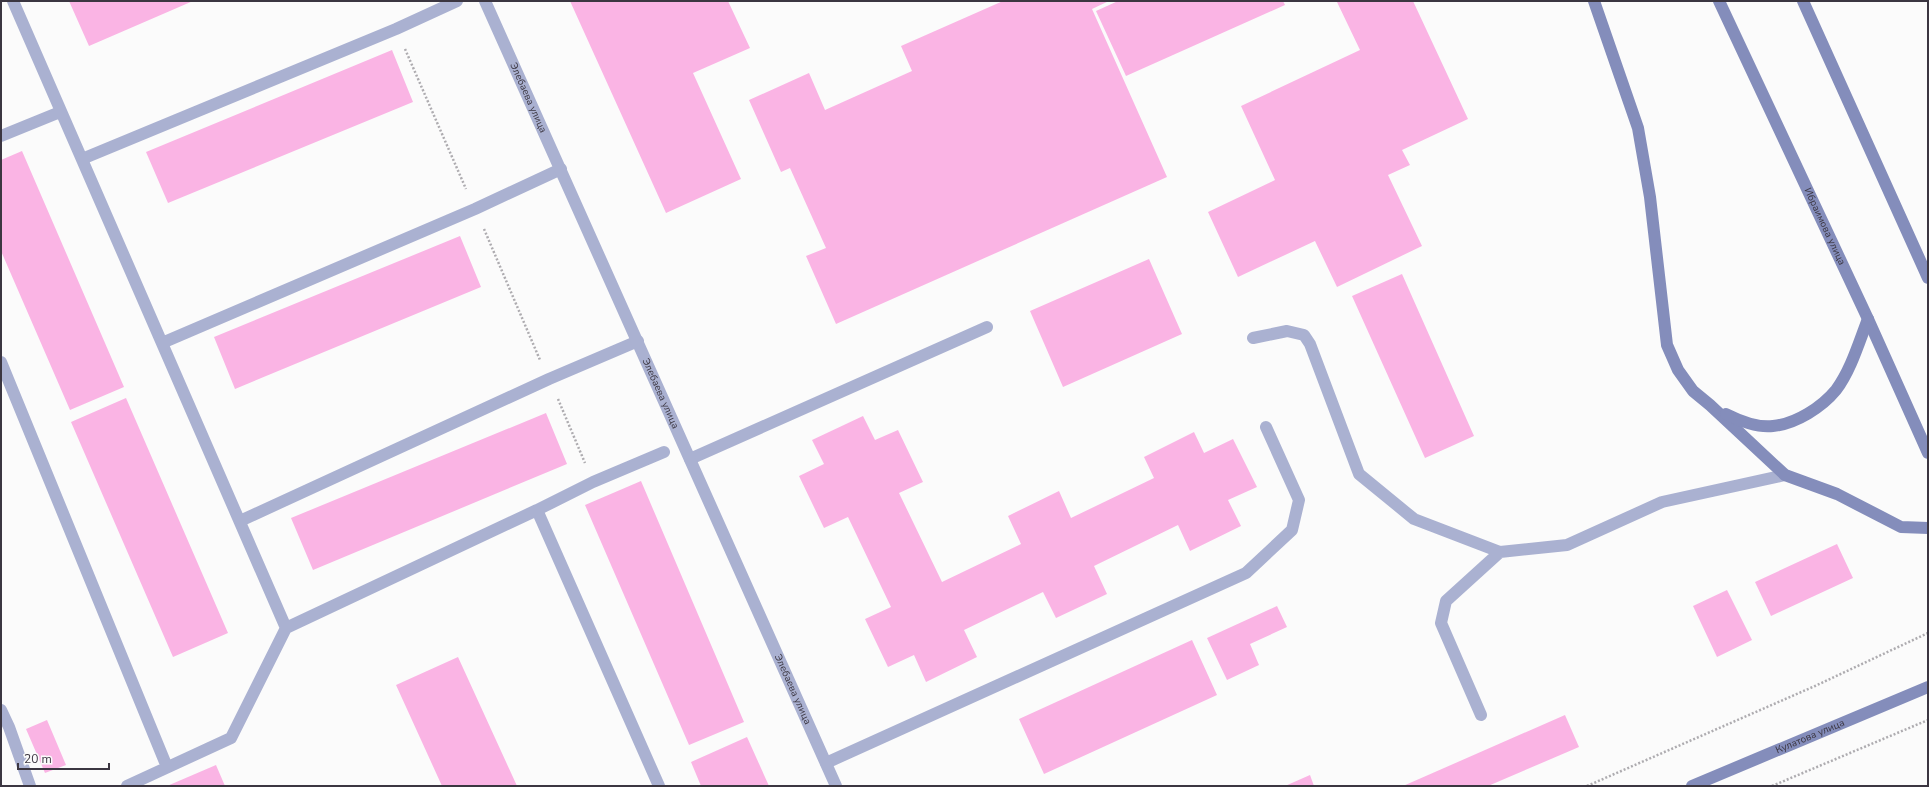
<svg xmlns="http://www.w3.org/2000/svg" width="1929" height="787" font-family="'Nunito Sans',sans-serif">
<rect width="100%" height="100%" fill="#fbfbfb"/>
<path fill="#fab4e4" d="M69 1H193L89 46Z
M570 1H728L750 48 693 73 741 179 666 213Z
M1003 1H1109L1092 9 1167 177 836 324 806 256 826 248 790 168 781 172 749 100 809 73 825 110 912 71 901 46Z
M1118 1H1283L1285 5 1126 76 1096 11Z
M1340 1H1413L1468 119 1402 150 1410 165 1388 175 1422 246 1337 287 1315 241 1238 277 1208 212 1275 180 1241 106 1360 50 1337 2Z
M392 50 413 102 168 203 146 152Z
M22 151 124 387 70 410 1 251V160Z
M460 236 481 287 235 389 214 337Z
M1149 259 1182 334 1063 387 1030 311Z
M1402 274 1474 436 1425 458 1352 296Z
M126 398 228 633 173 657 71 422Z
M546 413 567 464 313 570 291 518Z
M863 416 875 440 898 430 923 482 899 493 942 582 1021 544 1008 516 1059 491 1071 518 1154 478 1144 457 1194 432 1204 453 1233 439 1257 487 1228 500 1241 526 1190 551 1178 525 1094 566 1107 594 1056 618 1043 592 964 630 977 657 926 682 914 655 888 667 865 619 891 607 848 517 824 528 799 476 824 464 812 440Z
M641 481 744 722 689 745 585 505Z
M1837 544 1853 578 1771 616 1755 582Z
M1727 590 1752 640 1717 657 1693 606Z
M1277 606 1287 627 1250 644 1259 665 1227 680 1207 638Z
M1192 640 1217 695 1044 774 1019 719Z
M458 657 517 786H442L396 685Z
M1565 715 1579 747 1488 786H1403Z
M47 720 66 765 45 773 26 729Z
M747 737 769 786H701L691 762Z
M216 765 225 786H167Z
M1310 775 1314 786H1285Z"/>
<g fill="none" stroke-linecap="round" stroke-linejoin="round">
<path stroke="#aeacb0" stroke-width="2.5" stroke-dasharray="2 2" stroke-linecap="butt" d="M405 49 466 189
M484 229 540 360
M558 399 585 463
M1587 786 1815 686 1928 633
M1772 786 1928 720"/>
<path stroke="#aab1d1" stroke-width="12" d="M13 1 286 628
M1 136 60 112
M82 159 396 29 457 1
M1253 338 1287 331 1304 335 1310 344 1359 474 1414 519 1500 552 1567 545 1662 502 1785 475
M162 343 475 209 561 169
M1 362 167 767
M690 459 987 327
M240 521 549 379 638 341
M1 710 9 727 30 786
M1481 715 1441 623 1446 601 1500 552
M826 763 1246 573 1292 530 1299 500 1266 427
M127 786 231 738 286 628 537 510
M659 786 537 510 593 482 664 452"/>
<path stroke="#aab1d1" stroke-width="12" id="s1" d="M485 1 836 786"/>
<g stroke="#848dbb" stroke-width="12">
<path d="M1594 1 1638 128 1650 197 1667 345 1678 370 1693 391 1710 405 1785 475 1837 494 1901 527 1928 528"/>
<path id="s2" d="M1719 1 1868 319 1928 453"/>
<path d="M1803 1 1928 278"/>
<path d="M1726 414C1740 421 1757 428 1773 426 1796 424 1822 407 1836 390 1851 370 1859 342 1868 319"/>
<path id="s3" d="M1692 786 1928 687"/>
</g>
</g>
<g text-anchor="middle" dominant-baseline="central" stroke-width="3" stroke-linejoin="round" paint-order="stroke">
<g font-size="10" fill="#3b3641" stroke="#fbfbfb">
<text stroke="none"><textPath href="#s1" startOffset="106">Элебаева улица</textPath></text>
<text stroke="none"><textPath href="#s2" startOffset="249">Ибраимова улица</textPath></text>
<text stroke="none"><textPath href="#s1" startOffset="430">Элебаева улица</textPath></text>
<text stroke="none"><textPath href="#s1" startOffset="754">Элебаева улица</textPath></text>
<text stroke="none"><textPath href="#s3" startOffset="128">Кулатова улица</textPath></text>
</g>
</g>
<rect width="1929" height="787" fill="none" stroke="#3b3641" stroke-width="4"/>
<path d="M18 763v6h91v-6" fill="none" stroke="#3b3641" stroke-width="2"/>
<text x="24" y="763" font-size="12" fill="#3b3641" stroke="#fbfbfb" stroke-width="3" paint-order="stroke">20 m</text>
</svg>
